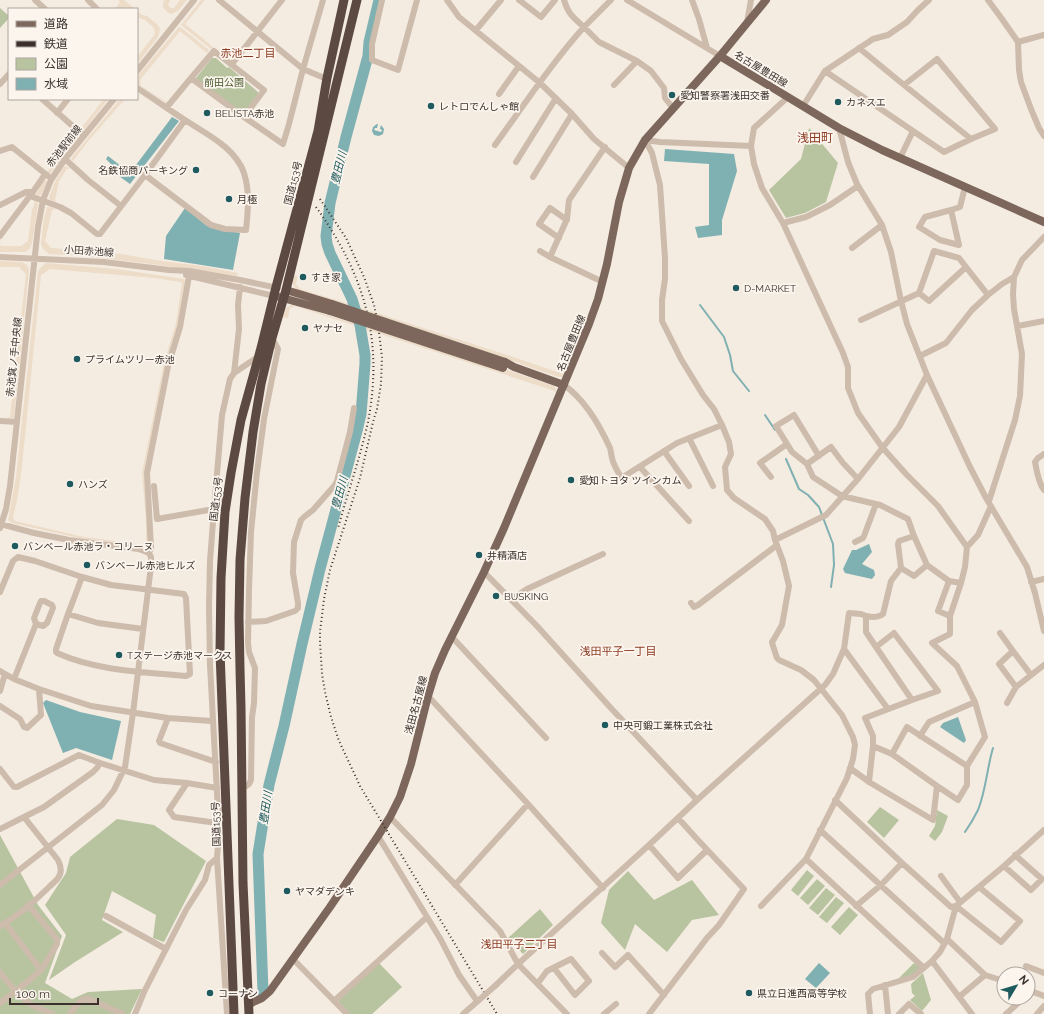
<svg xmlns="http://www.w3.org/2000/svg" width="1044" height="1014" font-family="Raleway,'Noto Sans JP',sans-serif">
<rect width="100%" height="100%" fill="#f4ebe1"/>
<path fill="#b8c4a0" d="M0 8 9 16V18L0 28Z
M212 58H216L227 68 229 67 258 92V95L244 113H241L197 81 196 78Z
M809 128 838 163 826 202 805 213 786 218 769 190 801 159Z
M880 807 899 820 884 838 867 822Z
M937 810 948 816 942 832 935 841 929 836 935 826Z
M117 819 154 825 206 861 164 942 153 938 156 915 112 891 102 920 123 932 75 962 49 980 66 935 45 905 66 873 70 857Z
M0 835 38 905 62 936 45 983 72 999 88 992 142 989 130 1014H0Z
M807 870 814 876 798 896 791 890Z
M628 871 654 900 692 880 719 915 692 920 667 952 635 924 625 950 601 923 609 890Z
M817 879 825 886 808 905 800 898Z
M826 888 835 895 818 915 809 908Z
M836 897 844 903 827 923 819 917Z
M849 907 858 915 840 935 831 927Z
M540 909 553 925 523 954 508 938Z
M379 963 402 987 372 1014H350L339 1003V1000Z
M914 963 921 968 912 975 898 979Z
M923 973 931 1000 922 1011 910 1000 915 996 912 993 911 984Z"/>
<path fill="#ecdcc8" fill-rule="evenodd" d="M118 0H124L135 9H115L120 2Z
M164 0H170L168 5 171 8H174L180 0H187L178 11 171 14 167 12 163 7V4Z
M201 0H205L185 24 213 47 211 49 181 25Z
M137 11 142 15 147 16 158 25 160 29 158 37 137 64V57L155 34 154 28 145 20 137 17Z
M179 27H180L209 50 207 53 180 31 140 80 141 86 166 102 169 101 166 103 137 84V77Z
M104 99H108L85 129 83 130 81 129 79 127H82Z
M120 99H125L89 140 73 161 71 159 73 156Z
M76 131 79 136 50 174H48L44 171H48L76 135Z
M65 166 70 168 67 169 59 181 55 200 56 202 50 200 49 197 55 182 63 168Z
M46 179 47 182 41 195 38 196 36 195 40 185Z
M33 200 37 202 38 205 32 243 30 248 27 251 24 252H0V244L1 246H21L28 241 32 210 35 202Z
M47 207H49L55 209 52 210 45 241 51 248 121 254 161 261 202 266 238 273 237 276 203 271 143 263 84 256 49 254 43 249 41 244 44 218Z
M0 261 22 262 27 265 29 270 14 417 13 418 7 419 10 417 26 274 19 267H0Z
M46 263 116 269 177 278 184 279 185 281 178 324 166 363 145 473 148 522V545L147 547 79 538 12 523 8 520 16 477 38 272 40 268ZM50 269 155 278 181 282 182 284 176 323 164 363 142 473 146 519V543L143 545 84 537 15 521 13 518 18 495 22 466 41 275Z
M293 275 298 276 296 284 300 289 333 299 507 355 563 374 567 372 565 376 562 377H558L520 364V363L510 360H505L468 346V345L297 290 293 285 292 282Z
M293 304 503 371 506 372 507 370 554 386 557 391V394L555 391 295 306 290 308 288 318 283 317 285 309 287 307Z"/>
<path fill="#7fb0b2" d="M172 117 179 121 130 184 109 169 112 165 106 159 108 156 130 173Z
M377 124H378L377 128H375L374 130 381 132 382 130 380 129 381 125 384 129 383 134 379 136 374 135 372 131 373 127Z
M665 149 734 154 737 171 722 220V235L698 238 695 227 709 225V164L664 161Z
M185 208 207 226 240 233 233 270 164 259 166 236Z
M869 544 872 552 862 564 874 570 875 575 872 579 845 573 843 569 852 550H856Z
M46 700 80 712 121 721 112 760 76 748 63 753 43 703Z
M958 717 966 740 964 743 940 727 943 723Z
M819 963 830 973 816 988 805 979Z"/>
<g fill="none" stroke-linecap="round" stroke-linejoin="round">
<path stroke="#7fb0b2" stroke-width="2" d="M700 305 724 337 730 355 733 371 749 391
M765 415 775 430
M786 459 799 489 808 495 819 507 833 544 834 565 831 587
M965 832C970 825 974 818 978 810 986 790 987 768 993 748"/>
<path stroke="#7fb0b2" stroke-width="11" d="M263 992 258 854 269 785 284 726 302 644 320 569 357 431 361 414 365 364V355L360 325 352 299 330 253 327 244 326 236 330 203 346 137 368 56 369 42 379 0"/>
<path stroke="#cdbbac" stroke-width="6" d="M35 0 45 9
M88 0 97 9
M219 0 303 69 322 77 327 78
M382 0 372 44V60L398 70 417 0
M447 0 459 17 540 83 572 114 594 139 629 168
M519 0 541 17 555 0
M611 0 584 27 599 42 637 61 651 71 664 88 665 98 673 108
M627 0 720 56
M692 0 699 19 707 48
M988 0 1002 19 1018 42 1019 70 1021 82 1031 109 1039 128 1044 136
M747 22 751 0
M476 30 501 0
M1018 42 1044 35
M232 64 282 0
M137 71 194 0
M825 71 913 131 944 152 971 139 995 129 937 59 904 85 859 48
M0 84 9 74
M614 85 637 61
M904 85 971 139
M137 88C153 98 169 110 185 120 206 134 235 147 244 173 250 192 248 211 246 230L225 229 211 225 145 175 185 120
M499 94 519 66
M788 97 754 128 751 146 754 164 762 188 783 223 843 353 848 367V388L858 413 882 447 906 474 938 506 967 547
M42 99 84 136
M803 106 825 71 873 39 888 35 907 22 918 10 929 0
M167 107 191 78
M57 113 68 99
M244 117 264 90 214 51 191 78 244 117 283 144 289 124 303 69 323 0
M839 128 848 162 857 184 882 225 891 252 901 301 907 324 927 375 970 467 986 498 1027 567 1035 593 1044 631
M645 140 652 153 660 185 665 258V279L662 300V321L681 359 703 395 714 409 722 425 729 442 731 454 725 467 727 490 734 498 765 519 773 531 775 540 783 561 789 586 782 625 774 639 772 642 773 646 777 658 779 660 801 670 814 680 842 715 853 737 855 745 853 759 847 778 806 859 761 906
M645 140 660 142 751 146
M495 145C524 105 551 64 584 27 574 18 568 14 564 0
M0 151 12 147 48 176
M900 158 913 131
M65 159 88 180 121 206
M516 162 556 98
M533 177 572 114
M30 196 60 207 71 213 97 234H100L145 175
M0 205 26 192H33
M951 210 959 245 940 240 919 227 925 217 951 210 960 207 965 187
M783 223 806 217 830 205 858 186
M0 236C15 215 31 196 45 174
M559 238 539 224 550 208 567 220
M852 248 882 225
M540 251 550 257 567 219 569 200 605 147
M0 257 104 262 169 270 189 271 240 280 278 288
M550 257 603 282
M966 267 959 258 934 251 919 293 929 301 966 267 988 295
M186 275 274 296
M861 320 919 293
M1018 326 1044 321
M920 356 946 343 972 310 988 295 1002 284 1014 277
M234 373 239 329 238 305 240 287
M564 385C584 399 600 426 610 448 611 451 611 454 612 458 613 464 618 472 621 477H623L677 443 722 425
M0 421 17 422
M689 438 713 486
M664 451 689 486
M1044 454 1038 458 1035 462C1037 471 1038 482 1044 490
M807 464 792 452 776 426 794 415 819 456
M640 467 689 521
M771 477 760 463 787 444
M858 479 899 427 927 375
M218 483 224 507
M154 486 157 519 214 509
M989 501 1015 420 1020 396 1022 354 1014 309 1013 294 1014 277 1022 260 1044 237
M0 524 34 533 69 540 139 549 149 553
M0 528 6 509 10 486 38 227 43 200 51 180 65 159 114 99
M775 540 826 515 858 479 843 463 831 447 807 464 813 477 842 496 880 505 908 519 914 536
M855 542 863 538 864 536 876 504
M927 565 949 581 961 583 965 567 967 547 978 535 991 506
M484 572 537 626 609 706 697 800
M949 581 938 611 950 616V634L932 643 957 666 975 702
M1031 582 1044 579
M0 592 13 561 18 557 35 561 82 577 111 585 184 594 186 598 190 674 186 676C143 672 97 671 57 653L56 652V649L68 614 82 577
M511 600 527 589 603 554
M691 603 694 607 698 605 777 545
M68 614 98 623 143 629
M866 616C872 617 878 618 883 614L891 581 901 568 898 544 899 541 914 536 927 565 914 576 901 568
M950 616 961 583
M248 622 266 621 295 611 298 608V603L293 573 294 542 301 520 304 517 313 510 335 485 337 481 350 432 354 408
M1000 633 1013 651
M452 637 546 738
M844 649 888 709
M0 671 14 679 39 689 91 706 168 718 212 721
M14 679 36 624 34 618 40 603 41 601H44L52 605 53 608 47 623 43 626 36 624
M1016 687 999 664 1013 651 1031 675
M0 691 5 674
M428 696 528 804 603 888
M1007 703 1016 687 1044 665
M0 706 20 719 24 727 27 728 41 715 39 689
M168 718 159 741 160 743 216 762
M920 736 929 722 975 702 985 737 967 766
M873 746V736L865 718 912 700 938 691 894 633 876 647 912 700
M892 754 907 727 967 766V785L958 800 937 786
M850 768 869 782 933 820 937 786 892 754 873 746 869 782
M0 769 14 787H17L79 755 100 763 154 780 187 783 217 788
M187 783 169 810 174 817 217 823
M242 789 249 784 251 780 252 717 254 703 255 668 249 652 248 643 249 590 251 532 257 472 264 419 278 349 272 338
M835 800 902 863 951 907 956 906 1001 942 1020 921 979 887
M24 817 44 807 93 772 97 768 100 763
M390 817 500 931 518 964 567 1014
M820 830 944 943
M378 836 441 940 459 975 477 1001
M649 845 678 878 707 850
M217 858 227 1014
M806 859 924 968
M1004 866 1031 890 1042 879 1015 855
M941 876 960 902
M0 885 102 805 114 790 125 767 133 713 151 566V557L149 553 151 548 147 473 168 366 180 327 189 276
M455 885 528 804
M856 906 881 885 902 863
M106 916 166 949
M5 923 41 970
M0 926C18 916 35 901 49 887 52 884 56 881 58 878 62 873 61 866 58 860L24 817 0 829
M947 939 985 975 1004 981
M602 953 615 967 628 955 664 995
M293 959 347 1014
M932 961 972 1014
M1026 966 1044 973
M0 972C10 985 20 998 34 1006 40 1009 46 1011 52 1014
M538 983 547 971 571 959 589 981 575 995 554 968
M496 985 518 964 649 845 697 800 825 685 833 674 844 649 849 613 861 614 866 616V632L876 647
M885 985 888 1014
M1028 990 1044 996
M959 997 985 975
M334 1001 427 917
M0 1003 26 983 41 970 45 964 57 944V939L28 905
M70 1014C74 1007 78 1002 86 998L123 1014
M135 1014 144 992 186 910 205 880 209 865 217 858 218 845V811L210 665 209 606 210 561 214 509 222 415 230 379 234 373 259 356
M463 1014 479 1000
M604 1014 616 1004
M649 1014 707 938 719 925 744 889 697 839 678 818
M870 1014 868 994 873 989 913 977 932 961 940 952 947 939 956 906 1004 866 1044 830
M899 1014 909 1004 921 1014
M1006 1014 1016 1005 1023 998
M1037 1014 1044 1006"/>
<path stroke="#7d675c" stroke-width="8" d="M720 56 839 128 882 150 1044 222
M286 290 332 304
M279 297 330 311
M505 362 514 367 564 385
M249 1004 262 998 270 991 330 907 378 836 390 817 400 797 411 764 428 696 435 673 445 650 484 572 504 528 589 324 598 299 607 264 619 202 629 168 645 140 720 56 766 0"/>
<path stroke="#5c4a42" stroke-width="9" d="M234 1014 220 652 221 578 225 512 231 473 241 420 261 348 276 287 318 131 327 78 344 0
M249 1014 243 883 241 708 240 669 239 617 240 560 245 498 253 432 261 384 272 338 286 290 357 0"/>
<path stroke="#3b302b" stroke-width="2" stroke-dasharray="1 3" stroke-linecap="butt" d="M320 199 346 238 364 277 374 305 378 324 382 357 381 384 377 409 373 422 360 478 330 570 324 599 320 632V642L322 674 325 692 331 717 339 741 360 786 497 1014
M316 207C364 274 384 339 368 422 360 458 348 492 338 528"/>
<path stroke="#cdbbac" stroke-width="6" d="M479 1000 496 985"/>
<path stroke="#7d675c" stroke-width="8" d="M332 304 505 362
M330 311 503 368"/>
</g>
<g fill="#1f5a5e" stroke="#fbf5ee" stroke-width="1.5">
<circle cx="672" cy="95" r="4"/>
<circle cx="838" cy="102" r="4"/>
<circle cx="431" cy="106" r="4"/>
<circle cx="207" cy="113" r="4"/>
<circle cx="196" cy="170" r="4"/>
<circle cx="229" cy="199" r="4"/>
<circle cx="303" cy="277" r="4"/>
<circle cx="736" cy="288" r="4"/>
<circle cx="305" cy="328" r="4"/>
<circle cx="77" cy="359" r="4"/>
<circle cx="571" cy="480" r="4"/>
<circle cx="70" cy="484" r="4"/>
<circle cx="15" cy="546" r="4"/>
<circle cx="479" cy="555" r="4"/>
<circle cx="87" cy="565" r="4"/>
<circle cx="496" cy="596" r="4"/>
<circle cx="119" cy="655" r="4"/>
<circle cx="605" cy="725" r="4"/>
<circle cx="287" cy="891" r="4"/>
<circle cx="210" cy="993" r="4"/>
<circle cx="749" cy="993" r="4"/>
</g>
<g text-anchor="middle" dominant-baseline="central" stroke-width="3.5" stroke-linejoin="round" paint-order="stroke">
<g font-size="10" fill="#3b302b" stroke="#fbf5ee">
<text transform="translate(761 69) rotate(31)">名古屋豊田線</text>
<text transform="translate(64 146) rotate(-52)">赤池駅前線</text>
<text transform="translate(293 183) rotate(-76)">国道153号</text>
<text transform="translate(89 251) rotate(4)">小田赤池線</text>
<text transform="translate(571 343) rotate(-68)">名古屋豊田線</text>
<text transform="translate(14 357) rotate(-84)">赤池箕ノ手中央線</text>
<text transform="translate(216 499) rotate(-83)">国道153号</text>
<text transform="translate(416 705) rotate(-75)">浅田名古屋線</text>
<text transform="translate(216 824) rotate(-92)">国道153号</text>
</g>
<g font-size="10" fill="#4a5a2e" stroke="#fbf5ee">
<text x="224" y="82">前田公園</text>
</g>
<g font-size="10" fill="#3b302b" stroke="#fbf5ee" text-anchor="start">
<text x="680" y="95">愛知警察署浅田交番</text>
<text x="846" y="102">カネスエ</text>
<text x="439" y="106">レトロでんしゃ館</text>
<text x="215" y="113">BELISTA赤池</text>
<text x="188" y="170" text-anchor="end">名鉄協商パーキング</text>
<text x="237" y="199">月極</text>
<text x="311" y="277">すき家</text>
<text x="744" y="288">D-MARKET</text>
<text x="313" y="328">ヤナセ</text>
<text x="85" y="359">プライムツリー赤池</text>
<text x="579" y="480">愛知トヨタ ツインカム</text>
<text x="78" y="484">ハンズ</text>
<text x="23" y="546">バンベール赤池ラ・コリーヌ</text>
<text x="487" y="555">井精酒店</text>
<text x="95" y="565">バンベール赤池ヒルズ</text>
<text x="504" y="596">BUSKING</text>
<text x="127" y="655">Tステージ赤池マークス</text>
<text x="613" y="725">中央可鍛工業株式会社</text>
<text x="295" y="891">ヤマダデンキ</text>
<text x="218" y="993">コーナン</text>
<text x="757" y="993">県立日進西高等学校</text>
</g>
<g font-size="11" fill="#8c3b22" stroke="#fbf5ee">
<text x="248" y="53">赤池二丁目</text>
<text x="618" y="651">浅田平子一丁目</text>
<text x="519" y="944">浅田平子二丁目</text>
</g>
<g font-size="11" font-style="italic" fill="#1f5a5e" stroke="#fbf5ee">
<text transform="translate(339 168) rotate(-76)">豊田川</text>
<text transform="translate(340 493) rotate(-75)">豊田川</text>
<text transform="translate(266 808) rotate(-81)">豊田川</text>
</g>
<g font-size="12" fill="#8c3b22" stroke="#fbf5ee">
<text x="815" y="138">浅田町</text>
</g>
</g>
<rect x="8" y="8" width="130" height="92" fill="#fbf5ee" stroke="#aea6a0"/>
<rect x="16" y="21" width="20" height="6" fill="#7d675c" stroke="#aea6a0"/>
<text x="44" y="28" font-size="12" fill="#3b302b">道路</text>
<rect x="16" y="41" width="20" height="6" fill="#3b302b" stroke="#aea6a0"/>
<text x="44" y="48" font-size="12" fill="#3b302b">鉄道</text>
<rect x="16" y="58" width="20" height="12" fill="#b8c4a0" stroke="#aea6a0"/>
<text x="44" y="68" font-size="12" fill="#3b302b">公園</text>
<rect x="16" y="78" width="20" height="12" fill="#7fb0b2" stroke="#aea6a0"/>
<text x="44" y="88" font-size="12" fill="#3b302b">水域</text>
<g transform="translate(1016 986) rotate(52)"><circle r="19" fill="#fbf5ee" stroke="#aea6a0"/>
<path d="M0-3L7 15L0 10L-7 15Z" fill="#1f5a5e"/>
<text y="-6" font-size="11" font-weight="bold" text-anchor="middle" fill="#3b302b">N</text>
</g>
<path d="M10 998v6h88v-6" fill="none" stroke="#3b302b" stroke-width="2"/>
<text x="16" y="998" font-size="12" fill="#3b302b" stroke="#fbf5ee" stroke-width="3" paint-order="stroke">100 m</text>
</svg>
